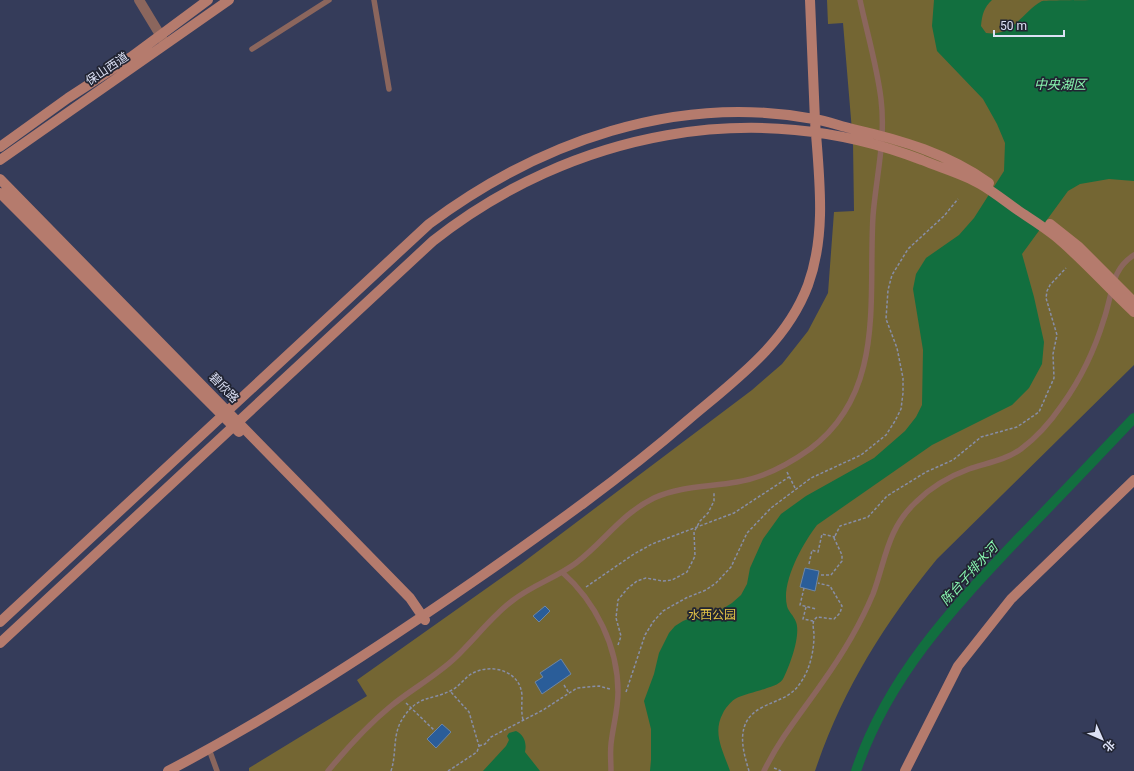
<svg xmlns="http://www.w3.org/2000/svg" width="1134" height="771" font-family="Roboto,'Noto Sans SC',sans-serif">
<rect width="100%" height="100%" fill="#353c5a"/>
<path fill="#746633" d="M827 0H1134V365L937 559C883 625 842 691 815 771H249V768L367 696 357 680 521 564 752 390 782 364 808 331 828 293 834 212 854 211 853 143 843 23 828 24Z"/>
<path fill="#126f3f" d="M934 0H992C984 7 982 15 981 26L986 33C1013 37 1022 12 1042 1 1047 0 1122 0 1134 0V181L1109 179 1080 184 1068 191 1022 254 1034 297 1044 342 1042 364 1029 388 1012 405 932 445 817 525C803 543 781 582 787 606 788 611 794 616 796 622 801 635 790 665 784 677 781 684 773 686 767 688 757 692 744 694 735 699 730 702 725 709 723 713 712 733 723 751 730 771H650L651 760V729L644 701 654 674 659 653 669 633 675 626 683 621 693 617 714 614 732 603 741 595 747 584 750 568 763 539 781 514 806 496 874 458 905 431 916 417 922 405 923 350 913 289 916 274 926 258 959 235 974 218 1004 171 1005 143 997 124 983 99 937 51 932 26Z
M516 731C524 735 527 743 525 752L540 771H483L506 746 509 740 507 736 509 733Z"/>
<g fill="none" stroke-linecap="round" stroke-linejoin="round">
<path stroke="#126f3f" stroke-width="10" d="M856 771C888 676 952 609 1019 538 1058 498 1096 458 1134 418"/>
</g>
<path fill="#2a5d99" stroke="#6e86a4" d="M805 568 819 571 815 591 800 587Z
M545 606 550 611 539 622 533 616Z
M561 659 571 674 542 694 535 682 543 677 540 673Z
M442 724 451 732 436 748 427 739Z"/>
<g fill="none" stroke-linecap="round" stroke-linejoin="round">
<path stroke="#888ea7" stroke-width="1.5" stroke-dasharray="3 2" stroke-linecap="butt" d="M787 472 795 488
M809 564 812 550 818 552 822 534 835 537
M821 575H831L842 561V555L834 538 840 526 868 517 887 496 926 472 953 460 981 437 1017 427 1039 412 1054 378 1053 354 1057 335 1046 298 1047 291 1050 285 1066 268
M586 587 634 554 652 544 734 513 789 477
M804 588 800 605 816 609
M806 607 803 619 813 621
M618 645 621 636 616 618 618 600 627 589 637 581 646 578 663 581 672 580 687 572 695 556 694 532 700 521 708 513 714 501V493
M564 685 569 693
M626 692 645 635 653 622 663 611 686 598 706 590 716 583 731 567 747 533 771 508 811 478 861 455 886 435 895 421 901 409 903 393V378L897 348 886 319 888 290 892 275 908 249 944 216 958 199
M406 703 435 731
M479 746 485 744 491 737 543 710 577 688 599 686 610 689
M774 768 781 771
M391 771C397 753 392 734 403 718 419 694 431 701 452 690 460 686 465 677 473 673 492 663 521 671 522 696 522 704 521 711 523 720
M448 771 477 752 479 746 469 712 450 691
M749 771C742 748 735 722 761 708 777 699 790 699 801 682 810 669 814 651 814 635 814 630 812 625 814 620L817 617 834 619 840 613 842 606 830 586 818 583"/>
<path stroke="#8b665d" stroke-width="5.5" d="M374 0 389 89
M252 49 329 0
M562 572C596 602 618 647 618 692 618 710 613 726 611 744 610 753 611 762 611 771
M209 749 217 771
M328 771C347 748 368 725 391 706 412 689 436 676 455 658 475 639 491 617 512 601 532 585 556 578 576 563 604 542 621 514 654 498 680 486 709 487 737 482 763 478 789 464 810 449 886 392 868 299 873 216 876 177 886 140 881 99 877 66 867 33 860 0
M764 771C780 738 802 712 822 683 842 655 860 625 873 594 886 559 887 529 916 502 930 488 950 476 969 469 987 463 1006 460 1021 449 1036 438 1051 421 1062 405 1080 380 1095 349 1104 319 1108 309 1113 279 1118 272 1121 266 1128 259 1134 255"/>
<path stroke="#8b665d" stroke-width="10" d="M139 0 165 43"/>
<path stroke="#b57b6d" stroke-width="10" d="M0 147 68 98 131 57 208 0
M0 160 229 0
M0 179 410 598 425 620
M0 193 239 432
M1050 224 1079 247 1134 302
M0 622 429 224C539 142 676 93 814 119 827 121 840 126 853 129 902 140 948 154 989 183
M0 643 433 241C571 132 756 95 922 160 941 168 963 174 980 184 994 192 1006 202 1019 211 1031 219 1044 227 1055 236 1083 259 1107 287 1134 312
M168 771C275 715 377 648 477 579 550 528 621 478 688 420 735 380 786 344 808 285 827 233 819 176 815 121 813 81 812 40 810 0
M905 771 958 666 1011 599 1134 480"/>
</g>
<g text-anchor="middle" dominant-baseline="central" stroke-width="3.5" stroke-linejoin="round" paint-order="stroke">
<g font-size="12" fill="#dce1f5" stroke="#212432">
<text transform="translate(107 69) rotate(-34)">保山西道</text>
<text transform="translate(224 388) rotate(46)">碧欣路</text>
</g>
<g font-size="12" fill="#e2c247" stroke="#212432">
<text x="712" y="615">水西公园</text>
</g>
<g font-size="13" font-style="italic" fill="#89f8b1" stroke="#212432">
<text x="1060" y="84">中央湖区</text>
<text transform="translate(969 574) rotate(-48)">陈台子排水河</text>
</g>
</g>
<g transform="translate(1102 739) rotate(135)" stroke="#212432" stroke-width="3" paint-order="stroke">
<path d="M0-3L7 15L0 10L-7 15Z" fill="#dce1f5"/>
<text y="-6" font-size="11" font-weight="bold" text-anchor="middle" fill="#dce1f5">北</text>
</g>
<path d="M994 30v6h70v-6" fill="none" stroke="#dce1f5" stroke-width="2"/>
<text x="1000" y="30" font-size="12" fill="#dce1f5" stroke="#212432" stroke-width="3" paint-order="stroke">50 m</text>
</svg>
